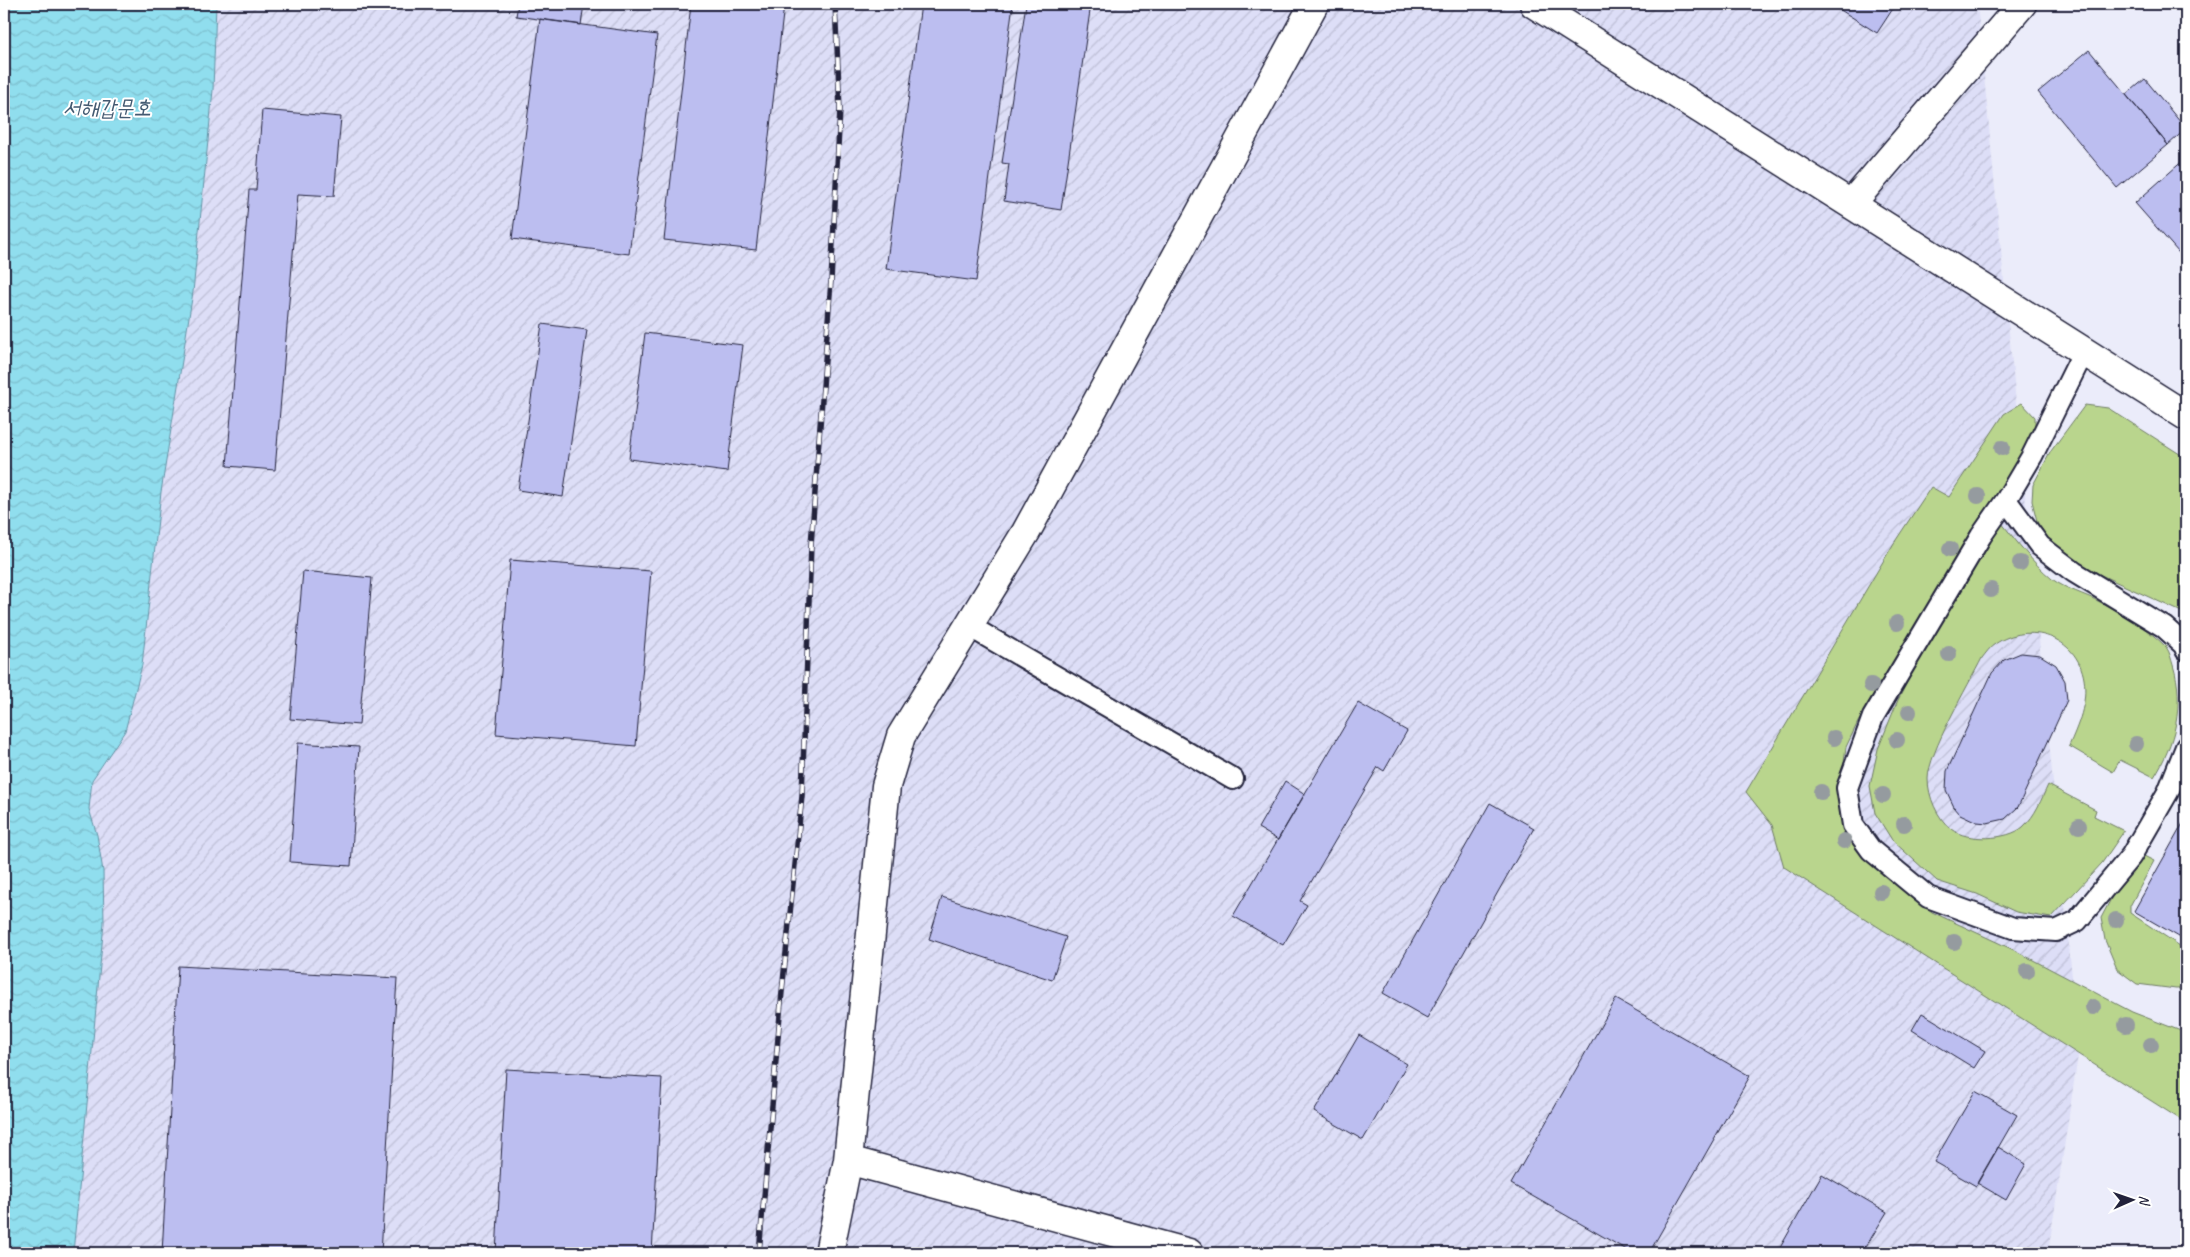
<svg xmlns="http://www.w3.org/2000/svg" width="2190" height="1257" font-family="Caveat,'Poor Story',sans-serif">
<defs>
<pattern id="industrial-furrows" width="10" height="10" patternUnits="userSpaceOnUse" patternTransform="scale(1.25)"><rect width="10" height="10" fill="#dddef7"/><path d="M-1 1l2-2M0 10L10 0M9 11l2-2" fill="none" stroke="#bdbed5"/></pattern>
<pattern id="water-waves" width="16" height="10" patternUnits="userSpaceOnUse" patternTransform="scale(1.25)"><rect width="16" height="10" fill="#90deee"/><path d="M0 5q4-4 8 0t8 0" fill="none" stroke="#7cbecd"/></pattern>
</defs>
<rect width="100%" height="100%" fill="#ebecfa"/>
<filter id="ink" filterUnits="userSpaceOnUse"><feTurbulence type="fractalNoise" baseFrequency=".02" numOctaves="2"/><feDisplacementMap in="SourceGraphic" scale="10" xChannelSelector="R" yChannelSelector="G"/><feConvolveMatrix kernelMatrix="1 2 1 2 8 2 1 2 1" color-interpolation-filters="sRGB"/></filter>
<g filter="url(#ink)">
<path fill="url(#industrial-furrows)" d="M216 4H1977L2079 1049 2048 1253H73L104 923 103 871 97 835 89 809 92 780 125 731 142 665 161 492 193 292 213 90Z"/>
<path fill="#b9d58d" stroke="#6e7c64" d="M2022 403 2035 417V435L1885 675 1858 722 1846 747 1841 783 1842 808 1851 839 1874 865 1932 912 2016 951 2132 1012 2186 1033V1123L1784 867 1772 825 1746 792 1894 543 1931 487 1949 497 2004 414Z
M2085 405 2108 408 2186 458V614L2077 564 2053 547 2039 529 2032 501 2033 485 2051 451Z
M2001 522C2017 542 2032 562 2052 579 2065 589 2085 594 2100 602 2123 615 2148 628 2166 647 2170 652 2171 659 2173 665 2185 704 2175 744 2154 777L2120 760 2113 772 2069 746C2078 725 2088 703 2084 679 2077 636 2029 621 1995 644 1990 647 1986 653 1982 658 1969 684 1928 753 1928 779 1928 796 1937 818 1951 829 1967 842 2008 840 2023 827 2036 815 2041 800 2048 785L2096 810 2094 816 2124 831 2102 863 2051 918 2016 912 1977 894 1937 881 1892 840 1875 813 1870 786 1878 749 1898 700 1933 632Z
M2144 856 2154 861 2130 906V913L2186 950V988L2176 989 2137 984 2117 969 2105 940 2101 918 2115 891Z"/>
<path fill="url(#water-waves)" stroke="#6493a6" d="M4 4H216L213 90 193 292 161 492 142 665 125 731 92 780 89 809 97 835 103 871 104 923 73 1253H4Z"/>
<path fill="#bcbef0" stroke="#22223b" d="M518 4H584L581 25 516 16Z
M691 4 784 5 756 250 664 240Z
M921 4H1013L976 281 886 269Z
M1026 4H1091L1061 210 1004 201 1009 164 1002 163Z
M1831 4H1896L1877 33Z
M2161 4H2174L2170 10Z
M540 19 657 35 629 254 512 239Z
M2089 50 2168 145 2117 188 2038 92Z
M2145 79 2186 129 2168 145 2126 95Z
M262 110 341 117 334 196 298 194 275 470 227 466 249 190H256Z
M2186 158V261L2135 203Z
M542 324 587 330 563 497 518 490Z
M645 333 743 345 727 472 629 459Z
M510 560 651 571 636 746 496 734Z
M303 571 372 578 359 725 290 719Z
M2021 653 2040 655 2056 665 2065 681 2067 700 2018 807 2005 819 1987 823 1977 822 1960 814 1954 807 1946 790 1947 771 1992 673 2004 660Z
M1358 703 1407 731 1384 771 1378 767 1300 901 1307 905 1283 945 1233 916Z
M298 743 359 747 351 866 290 862Z
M1285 781 1305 794 1278 840 1258 828Z
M1490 803 1534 828 1427 1018 1383 993Z
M2186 818V941L2134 911Z
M942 897 1066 937 1052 980 929 939Z
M178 966 397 978 381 1253H162Z
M1616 999 1750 1076 1649 1253H1632L1511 1184Z
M1922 1013 1985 1051 1974 1068 1912 1030Z
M1359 1035 1407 1064 1363 1140 1314 1112Z
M506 1069 662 1078 652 1253H496Z
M1975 1091 2017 1115 1976 1186 1934 1162Z
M1998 1147 2026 1164 2006 1200 1977 1183Z
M1822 1174 1887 1212 1862 1253H1777Z"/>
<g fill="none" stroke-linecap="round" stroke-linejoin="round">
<g stroke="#22223b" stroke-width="24">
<path id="lane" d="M2084 351 2032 456 2006 500 1981 536 1873 717 1847 788 1853 825 1871 850 1928 897 2013 928 2056 931 2077 921 2131 856 2168 792 2186 747
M2006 500 2040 546 2074 572 2164 627 2184 645 2186 650
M969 626 1233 779"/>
</g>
<g stroke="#22223b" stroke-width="31">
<path id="street" d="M1534 4 2186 416
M1851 204 2022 4
M848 1160 1189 1253
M829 1253 848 1160 886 786 901 736 1026 532 1314 4"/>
</g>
<use href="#lane" stroke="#fff" stroke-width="20"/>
<use href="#street" stroke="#fff" stroke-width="28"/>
<g stroke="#22223b" stroke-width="5.5">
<path id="rail" d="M759 1253 782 992 802 796 811 545 831 281 840 109 835 4"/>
</g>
<use href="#rail" stroke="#fff" stroke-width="4" stroke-dasharray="11" stroke-linecap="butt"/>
</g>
<g fill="#959b9f">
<circle cx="2002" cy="448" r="8"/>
<circle cx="1978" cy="496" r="8"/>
<circle cx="1950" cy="549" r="8"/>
<circle cx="2020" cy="563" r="8"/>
<circle cx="1991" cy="590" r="8"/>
<circle cx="1897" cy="623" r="8"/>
<circle cx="1949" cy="654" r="8"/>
<circle cx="1871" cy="685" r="8"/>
<circle cx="1909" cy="712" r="8"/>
<circle cx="1834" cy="738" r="8"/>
<circle cx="1897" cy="740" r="8"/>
<circle cx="2136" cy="744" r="8"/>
<circle cx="1821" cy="792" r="8"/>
<circle cx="1883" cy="795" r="8"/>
<circle cx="1904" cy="824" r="8"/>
<circle cx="2079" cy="826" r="8"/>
<circle cx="1844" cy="841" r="8"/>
<circle cx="1881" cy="892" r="8"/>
<circle cx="2116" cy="920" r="8"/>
<circle cx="1954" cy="942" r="8"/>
<circle cx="2027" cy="971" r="8"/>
<circle cx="2093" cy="1007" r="8"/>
<circle cx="2126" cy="1025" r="8"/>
<circle cx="2151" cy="1045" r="8"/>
</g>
</g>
<g text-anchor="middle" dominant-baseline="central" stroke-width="4" stroke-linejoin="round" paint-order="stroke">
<g font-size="22" font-style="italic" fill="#435a71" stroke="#fff">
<text x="107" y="108">서해갑문호</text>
</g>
</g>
<rect width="2190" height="1257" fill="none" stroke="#fff" stroke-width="20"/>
<rect x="10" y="10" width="2170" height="1237" fill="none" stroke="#22223b" stroke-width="2" filter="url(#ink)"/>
<g transform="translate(2132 1200) rotate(88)" stroke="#ffffff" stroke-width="4" paint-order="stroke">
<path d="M0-4L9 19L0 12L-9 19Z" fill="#22223b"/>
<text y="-8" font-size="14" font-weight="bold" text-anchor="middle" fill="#22223b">N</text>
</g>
</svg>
